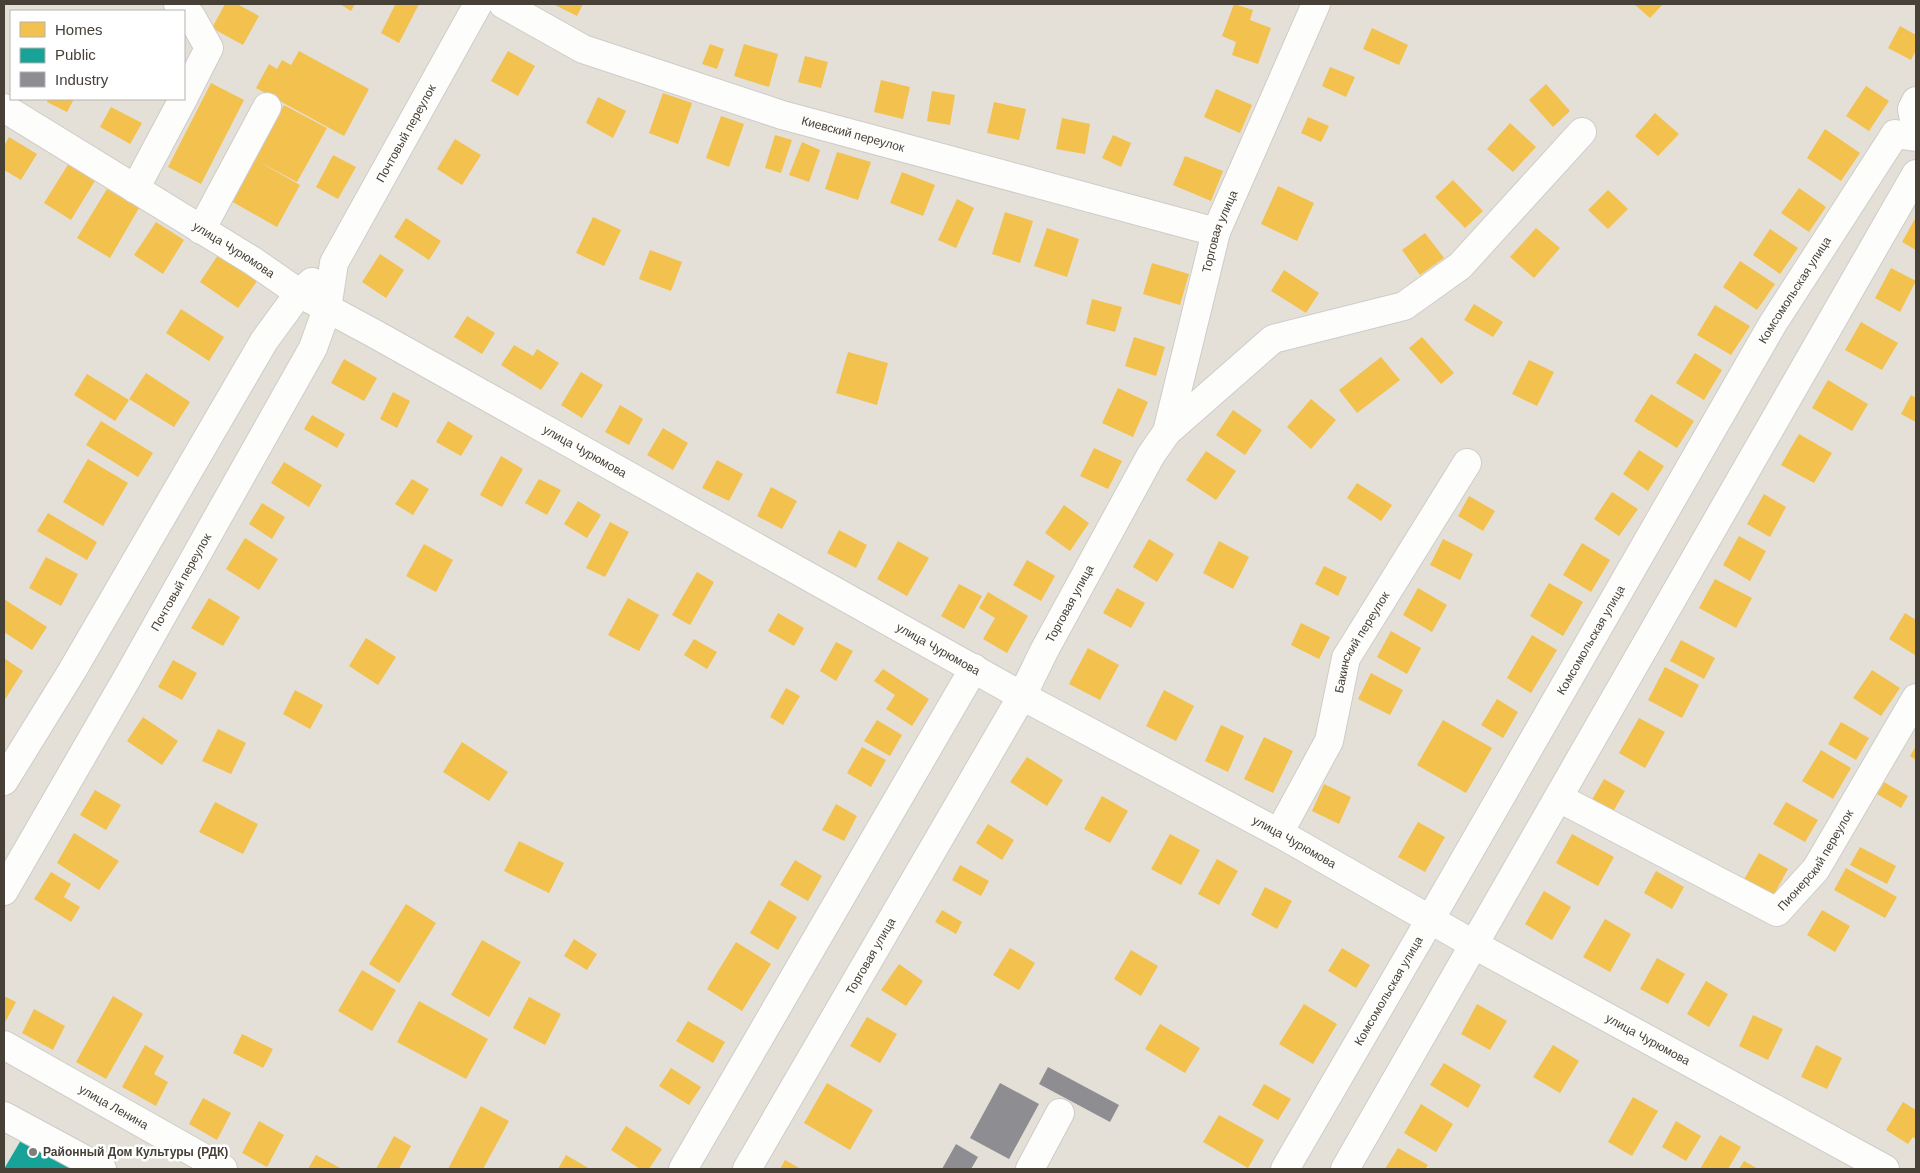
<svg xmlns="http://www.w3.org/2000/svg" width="1920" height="1173" font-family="Helvetica,sans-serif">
<rect width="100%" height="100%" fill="#f0efeb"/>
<path fill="#e4e0d8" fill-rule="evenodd" d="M4 4H1916V1169H4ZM11 11H184V99H11Z"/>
<path fill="#f2c14e" d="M225 4H237L259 16 243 45 212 28Z
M340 4H355L351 11Z
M391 4H419L399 43 381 33 395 5Z
M553 4H583L577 16Z
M1234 4 1253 10 1250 20 1271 28 1258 64 1232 55 1236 42 1222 36Z
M1634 4H1663L1650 18Z
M1900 26 1916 35V50L1911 60 1888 48Z
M1372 28 1408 45 1399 65 1363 49Z
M710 44 724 49 717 69 702 64Z
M744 44 778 54 769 87 734 76Z
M299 51 369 89 344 136 256 88 269 64 277 69 282 60 291 65Z
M508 51 535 66 518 96 491 81Z
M805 56 828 62 821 88 798 82Z
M1330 67 1355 77 1346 97 1322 86Z
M881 80 910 87 903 119 874 112Z
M211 83 244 100 201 184 168 167Z
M1546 84 1570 111 1553 127 1529 100Z
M1866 86 1889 101 1869 131 1846 116Z
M1216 89 1252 105 1240 133 1204 117Z
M932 91 955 95 950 125 927 121Z
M663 93 692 103 678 144 649 133Z
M598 97 626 111 613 138 586 123Z
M48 99H74L67 112 47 102Z
M994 102 1026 109 1019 140 987 133Z
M284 105 327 128 297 182 254 159Z
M111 107 142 123 130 144 100 127Z
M1655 113 1679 134 1658 156 1635 136Z
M721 116 744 124 729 167 706 158Z
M1308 117 1329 126 1321 142 1301 133Z
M1062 118 1090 124 1085 154 1056 149Z
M1510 123 1536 147 1513 172 1487 149Z
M1825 129 1860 153 1841 181 1807 158Z
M775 135 792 140 781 173 765 168Z
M1113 135 1131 143 1121 167 1102 158Z
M9 137 37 154 21 180 4 170V146Z
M455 139 481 155 462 185 437 169Z
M802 142 820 150 809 182 789 175Z
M837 152 871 162 858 200 825 189Z
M333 155 356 167 338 199 316 187Z
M1185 156 1223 171 1211 201 1173 185Z
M254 159 300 185 277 227 231 201Z
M69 163 96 179 71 220 44 203Z
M902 172 935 185 923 216 890 203Z
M1453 180 1483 211 1465 228 1435 197Z
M1278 186 1314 203 1297 241 1261 224Z
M1799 188 1826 207 1809 232 1781 213Z
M107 189 139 208 110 258 77 238Z
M1608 190 1628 209 1608 229 1588 210Z
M957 199 974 208 956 248 938 240Z
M1005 212 1033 221 1020 263 992 254Z
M593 217 621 230 604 266 576 253Z
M1916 217V250L1902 242Z
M406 218 441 241 429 260 394 237Z
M156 222 184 240 163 274 134 255Z
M1047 228 1079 239 1067 277 1034 266Z
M1536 228 1560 248 1534 278 1510 257Z
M1770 229 1798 248 1780 274 1753 255Z
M1425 233 1444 258 1420 275 1402 250Z
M650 250 682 262 671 291 639 279Z
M380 254 404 270 386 298 362 282Z
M218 255 257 281 238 308 200 282Z
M1740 261 1775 284 1757 310 1723 287Z
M1152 263 1189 274 1180 305 1143 294Z
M1891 268 1916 281 1900 312 1875 298Z
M1284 270 1319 293 1306 313 1271 291Z
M1092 299 1122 307 1115 332 1086 324Z
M1474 304 1503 322 1493 337 1464 320Z
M1715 305 1750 326 1731 355 1697 335Z
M181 309 224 337 209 361 166 333Z
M467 316 495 333 482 354 454 337Z
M1861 322 1898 343 1882 370 1845 350Z
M1134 337 1165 347 1156 376 1125 366Z
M1422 337 1454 373 1441 384 1409 348Z
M514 345 533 356 537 349 559 363 541 390 501 365Z
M848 352 888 363 877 405 836 393Z
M1695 353 1722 370 1704 400 1676 383Z
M1381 357 1400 380 1357 413 1339 390Z
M344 359 377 378 364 401 331 383Z
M1529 360 1554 372 1537 406 1512 394Z
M581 372 603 385 582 418 561 405Z
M146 373 190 402 174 427 129 399Z
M87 374 129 400 115 421 74 395Z
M1828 380 1868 404 1852 431 1812 408Z
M1118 388 1148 402 1133 437 1102 423Z
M393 392 410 401 397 428 380 419Z
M1651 394 1694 421 1677 448 1634 421Z
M1911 395 1916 398V422L1901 414Z
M1311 399 1336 420 1311 449 1287 427Z
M620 405 643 419 629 445 605 432Z
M1233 410 1262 430 1245 455 1216 435Z
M312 415 345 434 337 448 304 429Z
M101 421 153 453 138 477 86 445Z
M448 421 473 436 461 456 436 442Z
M663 428 688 443 673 470 647 455Z
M1799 434 1832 453 1814 483 1781 465Z
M1094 448 1122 461 1108 489 1080 476Z
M1639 450 1664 466 1648 491 1623 474Z
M1206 451 1236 471 1216 500 1186 480Z
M501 456 523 469 502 507 480 495Z
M88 459 128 483 103 526 63 502Z
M717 460 743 474 729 501 702 488Z
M284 462 322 485 309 507 271 483Z
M412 479 429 489 413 515 395 504Z
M539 479 561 490 547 515 525 503Z
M1357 483 1392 505 1381 521 1347 498Z
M771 487 797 501 782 529 757 516Z
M1612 492 1638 509 1619 536 1594 519Z
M1764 494 1786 507 1770 537 1747 524Z
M1469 496 1495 511 1483 531 1458 516Z
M578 501 601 515 587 538 564 524Z
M262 503 285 517 272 539 249 524Z
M1064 505 1089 523 1070 551 1045 533Z
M48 513 97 542 87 560 37 531Z
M610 522 629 532 605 577 586 568Z
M839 530 867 545 856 568 827 553Z
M1739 536 1766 551 1750 581 1723 565Z
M245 538 278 559 259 590 226 569Z
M1149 539 1174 554 1157 582 1133 567Z
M1443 539 1473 554 1460 580 1430 565Z
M898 541 929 558 907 596 877 579Z
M1219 541 1249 557 1233 589 1203 573Z
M1582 543 1610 560 1591 592 1563 575Z
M424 544 453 560 436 592 406 576Z
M46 557 78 574 61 606 29 588Z
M1027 560 1055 576 1041 601 1013 585Z
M1324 566 1347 577 1338 596 1315 584Z
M697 572 714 582 690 625 672 615Z
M1715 579 1752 598 1736 628 1699 608Z
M1549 583 1583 602 1563 636 1530 616Z
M959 584 982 596 964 629 941 616Z
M1117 588 1145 603 1131 628 1103 613Z
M1418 588 1447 605 1432 632 1403 615Z
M988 592 1028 616 1007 653 983 639 995 618 979 608Z
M209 598 240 617 223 646 191 628Z
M628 598 659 615 639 651 608 635Z
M4 599 47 627 32 650 4 632Z
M778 613 804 628 794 646 768 631Z
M1905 613 1916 620 1915 655 1889 639Z
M1301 623 1330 637 1319 659 1291 645Z
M1391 631 1421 648 1407 674 1377 657Z
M1532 635 1557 650 1531 693 1507 678Z
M366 638 396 657 378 685 349 666Z
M694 639 717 652 707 669 684 655Z
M1681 640 1715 658 1704 679 1670 661Z
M836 642 853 651 836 681 820 671Z
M1088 648 1119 665 1100 700 1069 684Z
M4 658 23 671 4 701Z
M173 660 197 673 182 700 158 687Z
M1665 667 1699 685 1682 718 1648 700Z
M883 669 929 699 912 726 886 709 895 695 874 681Z
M1872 670 1900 688 1881 716 1853 698Z
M1371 673 1403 690 1390 715 1358 699Z
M786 688 800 696 783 725 770 717Z
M295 690 323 705 310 729 283 714Z
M1164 690 1194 706 1176 741 1146 726Z
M1497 699 1518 712 1503 738 1481 725Z
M143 717 178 741 162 765 127 741Z
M1639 718 1665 732 1645 768 1619 753Z
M877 720 902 735 890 756 864 741Z
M1443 720 1492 748 1466 793 1417 765Z
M1841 722 1869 738 1856 760 1828 744Z
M1221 725 1244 736 1228 772 1205 761Z
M218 729 246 743 231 774 202 761Z
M1264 737 1293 751 1273 793 1244 779Z
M462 742 508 772 489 801 443 772Z
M1916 746V760L1910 756Z
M862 747 886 760 871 787 847 773Z
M1821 750 1851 768 1833 799 1802 781Z
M1027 757 1063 780 1047 806 1010 782Z
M1604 779 1625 791 1611 815 1590 803Z
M1884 782 1908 796 1901 808 1877 794Z
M1324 784 1351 797 1339 824 1312 811Z
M95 790 121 805 106 830 80 815Z
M1102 796 1128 811 1110 843 1084 829Z
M215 802 258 824 243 854 199 832Z
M1786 802 1818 820 1805 842 1773 824Z
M836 804 857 816 844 841 822 830Z
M1418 822 1445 837 1425 872 1398 857Z
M988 824 1014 840 1002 860 976 843Z
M74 833 119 861 99 890 57 863Z
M1170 834 1200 850 1181 885 1151 869Z
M1572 834 1614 857 1598 886 1556 863Z
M519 841 564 863 549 893 504 871Z
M1860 847 1896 866 1887 884 1850 865Z
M1759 853 1788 869 1772 898 1743 881Z
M1217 859 1238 871 1219 905 1198 894Z
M795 860 822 876 808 901 780 885Z
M960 865 989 881 981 896 952 880Z
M1846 868 1897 897 1885 918 1834 890Z
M1656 871 1684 887 1672 909 1644 893Z
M51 872 71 884 64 897 80 907 71 922 34 899Z
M1265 887 1292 901 1277 929 1251 915Z
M1544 891 1571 907 1552 940 1525 924Z
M769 900 797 917 778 950 750 933Z
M406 904 436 923 399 983 369 964Z
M942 910 962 922 956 934 935 922Z
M1822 910 1850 926 1835 952 1807 935Z
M1605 919 1631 934 1610 972 1583 957Z
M574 939 597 954 587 970 564 956Z
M482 940 521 962 489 1017 451 995Z
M736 942 771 964 742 1011 707 989Z
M1010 948 1035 963 1019 990 993 975Z
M1342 948 1370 965 1356 988 1328 971Z
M1131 950 1158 966 1141 996 1114 979Z
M1657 958 1685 974 1668 1004 1640 989Z
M899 964 923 981 906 1006 881 990Z
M362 970 396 990 372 1031 338 1011Z
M1706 981 1728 994 1709 1027 1687 1014Z
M4 996 16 1002 4 1024Z
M113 996 143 1014 106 1079 76 1062Z
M529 997 561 1014 545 1045 513 1028Z
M419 1001 488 1039 466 1079 397 1042Z
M1304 1004 1337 1024 1313 1064 1279 1044Z
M1477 1004 1507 1021 1490 1050 1461 1034Z
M34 1009 65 1026 53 1050 22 1033Z
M1753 1015 1783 1029 1768 1060 1739 1046Z
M867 1017 897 1034 880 1063 850 1046Z
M688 1021 725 1042 713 1063 676 1041Z
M1160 1024 1200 1048 1185 1073 1145 1049Z
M242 1034 273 1049 263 1068 233 1053Z
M145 1045 164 1056 154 1074 168 1082 156 1106 122 1087Z
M1553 1045 1579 1061 1560 1093 1533 1077Z
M1816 1045 1842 1058 1827 1089 1801 1077Z
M1444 1063 1481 1085 1468 1108 1430 1085Z
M671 1068 701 1087 689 1105 659 1086Z
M827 1083 873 1110 850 1150 804 1123Z
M1264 1084 1291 1099 1278 1120 1252 1105Z
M1633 1097 1658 1111 1632 1156 1608 1142Z
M203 1098 231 1113 217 1140 189 1124Z
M1903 1102 1916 1110V1139L1913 1137 1908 1144 1886 1130Z
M1421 1104 1453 1124 1436 1152 1404 1133Z
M481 1106 509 1121 483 1169H448Z
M1219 1115 1264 1140 1248 1168 1203 1142Z
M259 1121 284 1135 267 1167 242 1153Z
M1676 1121 1701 1136 1686 1161 1662 1147Z
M626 1126 662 1149 649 1169H640L611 1150Z
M1720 1135 1741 1147 1728 1169H1700Z
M394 1136 411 1146 399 1169H376Z
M1398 1148 1428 1165 1425 1169H1385Z
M316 1155 342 1169H308Z
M566 1155 590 1169H558Z
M785 1160 801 1169H780Z
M1744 1161 1758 1169H1739Z"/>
<path fill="#17a398" d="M24 1135 80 1169H4Z"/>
<path fill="#8d8d92" d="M1048 1067 1119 1105 1110 1122 1039 1084Z
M1000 1083 1039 1104 1009 1159 970 1138Z
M956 1144 978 1157 971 1169H942Z"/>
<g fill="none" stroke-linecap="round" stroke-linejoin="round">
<g stroke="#ceccc8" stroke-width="30">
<g id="minor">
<path d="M178 4 191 16 209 48 184 97"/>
<path id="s1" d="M503 4 583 49 782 115 1216 232"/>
<path d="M1916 101 1912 109 1916 130"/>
<path id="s2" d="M4 108 253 261 299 293 375 334 1022 696 1279 833 1473 944 1885 1169"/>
<path d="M135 189 183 99"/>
<path d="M201 230 267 107"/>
<path d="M1167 432 1273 339 1404 306 1460 266 1582 132"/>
<path d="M4 781 72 671 264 341 299 293 312 282"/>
<path id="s3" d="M1559 798 1777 912 1816 869 1916 698"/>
<path id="s4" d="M1279 833 1329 741 1346 658 1467 463"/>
<path id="s5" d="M4 891 126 680 313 348 327 309 334 263 478 4"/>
<path id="s6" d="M4 1045 223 1169"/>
<path d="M4 1116 102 1169"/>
<path d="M683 1169 974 668"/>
<path id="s7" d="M747 1169 1022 696 1044 651 1151 455 1167 432 1216 232 1316 4"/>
<path d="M1030 1169 1060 1113"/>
<path id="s8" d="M1285 1169 1431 918 1772 325 1895 134 1916 137"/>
<path d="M1345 1169 1916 174"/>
</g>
</g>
<use href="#minor" stroke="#fdfdfc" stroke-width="28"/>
</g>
<circle fill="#827d76" stroke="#fff" stroke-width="2" cx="33" cy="1152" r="5"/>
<g text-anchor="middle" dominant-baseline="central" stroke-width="5" stroke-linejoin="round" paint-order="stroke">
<g font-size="12" fill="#464037" stroke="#fff">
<text stroke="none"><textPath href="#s5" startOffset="861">Почтовый переулок</textPath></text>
<text stroke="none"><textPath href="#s1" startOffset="375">Киевский переулок</textPath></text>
<text stroke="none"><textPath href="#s7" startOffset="1056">Торговая улица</textPath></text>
<text stroke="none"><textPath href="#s2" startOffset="270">улица Чурюмова</textPath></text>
<text stroke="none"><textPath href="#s8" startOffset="1016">Комсомольская улица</textPath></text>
<text stroke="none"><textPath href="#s2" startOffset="675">улица Чурюмова</textPath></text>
<text stroke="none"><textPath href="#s5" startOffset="356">Почтовый переулок</textPath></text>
<text stroke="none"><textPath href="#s7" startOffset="651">Торговая улица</textPath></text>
<text stroke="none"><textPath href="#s8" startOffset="611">Комсомольская улица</textPath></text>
<text stroke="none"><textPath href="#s4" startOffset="210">Бакинский переулок</textPath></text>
<text stroke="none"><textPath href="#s2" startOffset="1080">улица Чурюмова</textPath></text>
<text stroke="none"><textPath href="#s2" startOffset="1485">улица Чурюмова</textPath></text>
<text stroke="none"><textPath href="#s3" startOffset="311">Пионерский переулок</textPath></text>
<text stroke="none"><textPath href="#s7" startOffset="246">Торговая улица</textPath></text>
<text stroke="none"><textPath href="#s8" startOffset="206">Комсомольская улица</textPath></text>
<text stroke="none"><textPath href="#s2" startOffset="1890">улица Чурюмова</textPath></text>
<text stroke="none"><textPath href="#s6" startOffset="126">улица Ленина</textPath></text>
</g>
<g font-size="12" font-weight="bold" fill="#464037" stroke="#fff" text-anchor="start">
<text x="43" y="1152">Районный Дом Культуры (РДК)</text>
</g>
</g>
<rect width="1920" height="1173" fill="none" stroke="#464037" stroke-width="10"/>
<rect x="10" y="10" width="175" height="90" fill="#ffffff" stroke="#b5b3af"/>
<rect x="20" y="22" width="25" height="15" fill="#f2c14e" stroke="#b5b3af"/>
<text x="55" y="35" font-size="15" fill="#464037">Homes</text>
<rect x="20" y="48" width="25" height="15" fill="#17a398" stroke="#b5b3af"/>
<text x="55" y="60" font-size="15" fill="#464037">Public</text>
<rect x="20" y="72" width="25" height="15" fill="#8d8d92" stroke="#b5b3af"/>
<text x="55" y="85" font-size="15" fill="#464037">Industry</text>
</svg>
